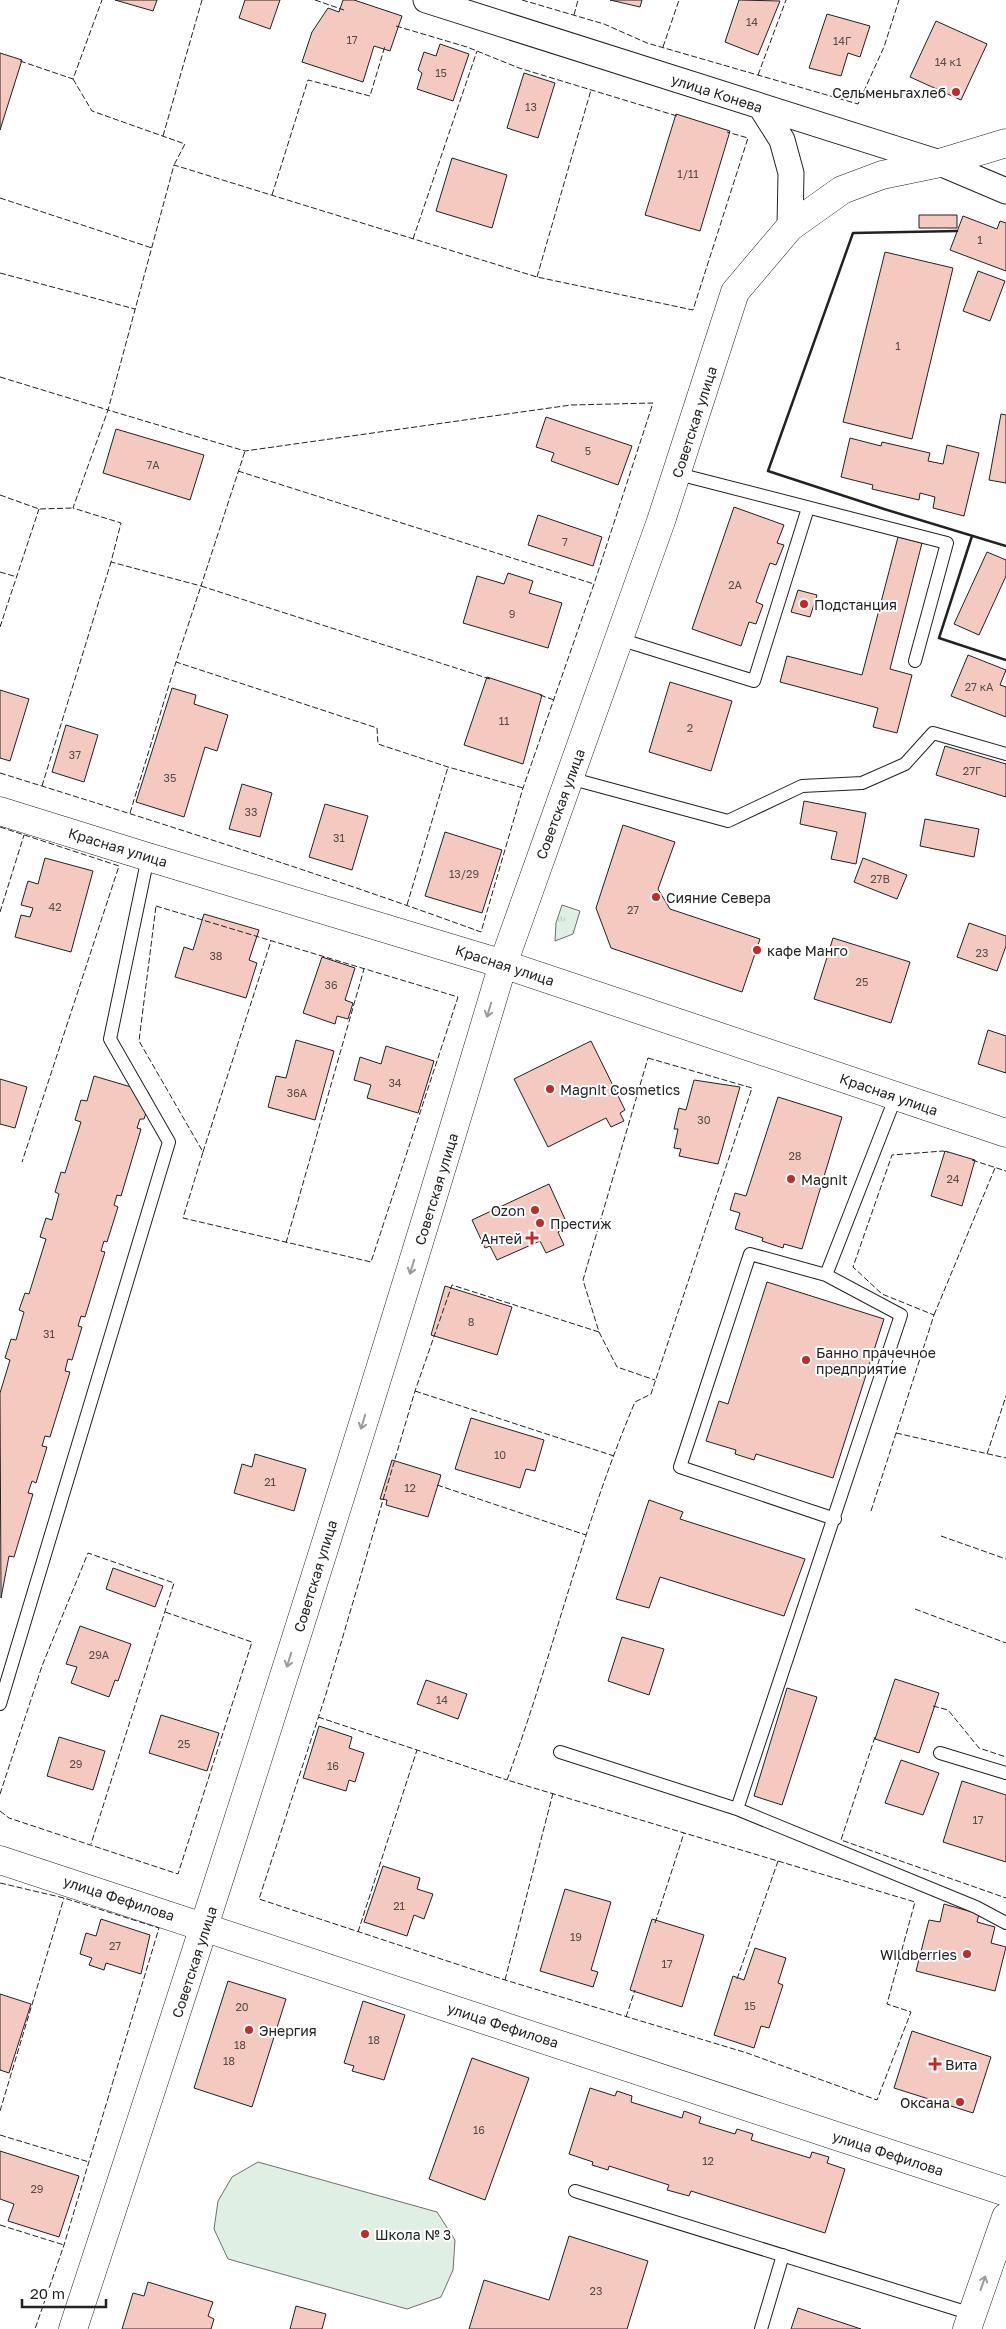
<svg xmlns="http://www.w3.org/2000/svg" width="1006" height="2329" font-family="'Golos Text',sans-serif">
<defs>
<pattern id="grass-tufts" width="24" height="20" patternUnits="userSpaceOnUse" patternTransform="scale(1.25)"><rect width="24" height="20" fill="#e0efe3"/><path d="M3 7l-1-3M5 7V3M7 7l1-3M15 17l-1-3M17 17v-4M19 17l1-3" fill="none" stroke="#c0cdc2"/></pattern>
</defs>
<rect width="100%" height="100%" fill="#fff"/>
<path fill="url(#grass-tufts)" stroke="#6f6f6f" d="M562 905 580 911 573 934 555 941 556 923Z"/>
<path fill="#e0efe3" stroke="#6f6f6f" d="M258 2162 437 2212 455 2240 453 2270 441 2297 407 2309 228 2259 214 2229 218 2201 232 2177Z"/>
<path fill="#f3c9c0" stroke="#222" d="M115 0H157L153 11Z
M245 0H280L270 29 239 18Z
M343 0H354L402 16 390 51 374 46 363 82 302 62 312 32 328 8 339 12Z
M610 0H642L640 7Z
M739 0 780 1 758 55 725 42Z
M827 14 870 26 860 57 848 53 841 76 809 68Z
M936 21 987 44 961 100 910 77Z
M440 44 469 54 453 101 417 89 422 73 418 70 424 52 436 56Z
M0 53 22 60 0 130Z
M524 73 555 83 538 138 507 128Z
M676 114 730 131 700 231 645 215Z
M452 158 507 175 492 228 436 211Z
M919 215H957V228H919Z
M963 216 997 229 1000 221 1006 223V271L950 250Z
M885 252 953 268 912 439 843 422Z
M978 271 1005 281 990 321 963 311Z
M1001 414 1006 415V483L989 480Z
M546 417 632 446 618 485 551 461 554 453 536 447Z
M116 429 204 455 190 500 103 473Z
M850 438 881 446 882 442 930 453 928 461 943 464 947 445 979 453 964 516 933 508 935 497 920 493 919 500 872 489 873 485 841 477Z
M734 507 784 525 777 543 784 545 776 565 770 563 756 602 763 605 756 624 749 622 741 646 692 629Z
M538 515 602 537 593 566 528 545Z
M898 537 922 543 890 669 912 675 897 733 873 727 878 708 780 682 787 656 862 675Z
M987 552 1006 560V576L979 635 954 624Z
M508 573 533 581 529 593 562 603 548 648 463 623 477 576 504 584Z
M798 590 817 595 810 617 791 612Z
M968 655 1006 670 1000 685 1006 687V717L951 696Z
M487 677 542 695 523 764 464 745Z
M670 682 732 701 711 771 649 752Z
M172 688 196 695 194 704 228 715 217 751 205 747 184 817 136 802Z
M0 690 29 699 10 761 0 758Z
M66 725 98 735 84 782 52 772Z
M945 746 1006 764V797L936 775Z
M242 784 272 793 260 837 229 829Z
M804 801 866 813 856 864 831 859 837 832 800 824Z
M325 804 368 816 352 870 309 857Z
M925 819 979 829 974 857 920 846Z
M623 825 675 842 658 889 670 909 760 939 742 992 611 948 596 908Z
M445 832 502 850 482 913 425 896Z
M45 858 93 871 71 952 15 937 21 915 30 917 33 908 21 905 28 881 38 884Z
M863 858 907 875 897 899 854 882Z
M204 914 259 930 249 960 257 963 246 998 175 977 184 947 193 950Z
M969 923 1006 936V946L997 971 957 957Z
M833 938 910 962 891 1023 814 999Z
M322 957 355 968 345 1000 353 1003 348 1019 337 1016 335 1024 303 1013Z
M988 1030 1006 1036V1073L978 1064Z
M296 1040 334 1051 315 1120 268 1107 276 1076 286 1078Z
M591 1041 625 1110 620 1113 624 1121 611 1127 606 1118 548 1147 514 1079Z
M386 1046 434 1061 418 1113 367 1098 371 1085 354 1080 360 1057 381 1064Z
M94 1076 148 1092 151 1098 144 1119H140L137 1128 141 1129 121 1196 117 1195 114 1205 118 1207 107 1242 104 1241 101 1251 105 1252 85 1317 81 1316 78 1326 82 1327 72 1360 68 1359 65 1371 70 1372 50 1437 45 1436 42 1446 47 1447 36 1483 32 1481 28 1493 33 1494 14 1557 9 1556 1 1598 0 1393 10 1360 5 1358 11 1339 16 1340 24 1312 19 1310 25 1293 29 1294 46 1239 40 1237 46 1218 52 1220 59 1194 55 1192 61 1172 65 1173 81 1122 75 1120 81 1100 87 1101Z
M0 1079 27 1087 15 1128 0 1124Z
M694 1080 740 1087 718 1164 679 1156 681 1149 674 1148 678 1129H674L679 1108 686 1110Z
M778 1097 842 1117 802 1249 784 1244 783 1248 762 1241 763 1238 735 1229 740 1213 730 1210 735 1193 746 1196Z
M945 1151 975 1160 962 1206 931 1196Z
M549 1184 569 1228 558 1232 564 1245 546 1253 540 1241 497 1260 490 1246 485 1248 472 1220Z
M767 1282 884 1319 833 1478 756 1454 754 1460 735 1454 736 1450 706 1441 719 1401 728 1404Z
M445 1286 512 1307 497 1355 431 1335Z
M471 1418 544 1440 535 1471 526 1469 520 1488 455 1469Z
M255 1454 306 1469 294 1511 234 1493 242 1464 252 1467Z
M392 1460 441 1475 428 1517 386 1505 387 1500 380 1499Z
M649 1500 683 1512 680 1519 805 1559 784 1616 660 1577 649 1608 616 1599Z
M113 1568 163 1586 155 1607 106 1589Z
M80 1626 131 1644 118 1681 115 1680 109 1697 71 1683 77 1667 66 1664Z
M622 1637 664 1649 649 1695 608 1681Z
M895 1679 939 1693 919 1753 875 1739Z
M426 1680 467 1694 458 1719 417 1704Z
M787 1688 817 1697 782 1805 754 1796Z
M161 1715 219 1733 207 1771 149 1753Z
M319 1726 352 1737 349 1748 364 1753 355 1782 349 1780 346 1791 303 1778Z
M59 1737 105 1751 93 1790 47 1776Z
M901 1760 939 1773 923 1815 885 1803Z
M962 1781 1006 1795V1862L943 1842Z
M383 1866 420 1878 417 1889 433 1894 424 1919 414 1915 407 1936 364 1922Z
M565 1889 611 1902 591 1970 598 1972 593 1987 540 1971Z
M944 1904 979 1914 977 1922 995 1927 991 1943 1006 1947 995 1991 916 1971 929 1920 940 1922Z
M101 1919 150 1935 141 1974 106 1963 104 1970 89 1965 92 1958 80 1954 86 1933 96 1936Z
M652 1919 704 1935 682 2007 630 1990Z
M755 1948 786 1958 778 1983 783 1985 769 2028 761 2026 754 2048 714 2035 733 1976 744 1980Z
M228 1981 286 1999 252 2107 194 2088Z
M0 1994 31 2004 9 2073 0 2070Z
M363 2001 405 2015 384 2080 352 2071 354 2066 344 2063Z
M912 2031 991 2057 973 2113 894 2088Z
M472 2058 529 2078 485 2200 429 2179Z
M590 2088 615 2096 617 2091 632 2096 631 2102 682 2118 684 2111 701 2117 699 2123 735 2134 737 2129 753 2134 751 2140 810 2158 812 2152 829 2157 827 2163 845 2169 825 2233 691 2191 689 2196 667 2190 669 2185 609 2166 608 2170 592 2165 593 2162 569 2154Z
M0 2151 79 2176 59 2237 8 2221 14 2204 0 2199Z
M569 2236 648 2261 627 2329H469L484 2280 549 2300Z
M148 2282 213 2302 208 2316 214 2319 211 2329H122L133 2293 144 2296Z
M296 2306 326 2314 322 2329H290Z
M798 2308 861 2329H791Z"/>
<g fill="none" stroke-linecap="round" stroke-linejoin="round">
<g stroke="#222" stroke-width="14">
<path id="service" d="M678 474 947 543 915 661
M619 639 754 681 808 508
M569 778 728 821 802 786 862 783 905 764 933 733 1006 754
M826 1275 896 1096
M0 1704 169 1142 110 1039 148 857
M560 1752 737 1809 976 1907 1006 1923
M940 1753 1006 1773
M737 1809 901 1315 826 1275 750 1254 680 1467 835 1519
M575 2191 972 2314
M761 2329 783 2255"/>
</g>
<g stroke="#222" stroke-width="27">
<path id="minor" d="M426 0 940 163 1006 191
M761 107 782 140 791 173 790 227"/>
</g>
<g stroke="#222" stroke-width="29">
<path id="tertiary" d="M503 964 661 521 735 292 790 227 842 190 882 175 940 163 1006 143
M0 1860 1006 2192"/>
</g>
<g stroke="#222" stroke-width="29">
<path id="secondary" d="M0 811 148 857 503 964 1006 1133
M73 2329C222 1876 367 1421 503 964
M967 2329 1006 2217"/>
</g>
<use href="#service" stroke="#fff" stroke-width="12"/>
<use href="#minor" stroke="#fff" stroke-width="25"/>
<use href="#tertiary" stroke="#fff" stroke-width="28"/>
<use href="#secondary" stroke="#fff" stroke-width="28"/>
<path stroke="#222" stroke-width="1" stroke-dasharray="6 2.5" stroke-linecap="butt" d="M315 0 344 10
M522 0 604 24 647 43 858 104 884 47 899 0
M574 15 578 0
M396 26 467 47 519 68 677 116
M663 47 679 0
M20 61 73 79 102 0
M758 75 786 0
M73 79 92 111 185 144 174 165
M163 136 202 0
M272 195 308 80 370 96 385 46
M0 198 152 248
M413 239 477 51
M0 273 135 309
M537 277 591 90
M0 377 108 410 73 508 121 523 111 562 201 586 245 451
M238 471 594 584
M0 495 39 509 73 508
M0 572 17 577
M0 627 39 509
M490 679 201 586 176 662 377 728 378 744 448 767 523 788
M540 695 554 700
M0 773C161 823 322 874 481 932L523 788 594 584 653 403 571 405 245 451 108 410 174 165 537 277 693 310 748 138 727 132
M42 786 111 562
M130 813 176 662
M0 827 119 866 22 1162
M407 905 448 767
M156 906 458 997 371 1262 183 1218 203 1152 139 1041Z
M0 912 24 835
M648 1058 752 1088 651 1394 635 1402C583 1524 553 1655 507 1780L915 1902 887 2004 911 2012 877 2100 747 2053 505 1980 259 1899 326 1694 415 1391 452 1285 599 1332 583 1280Z
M203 1152 271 941
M972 1160 1006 1171
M286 1243 364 969
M934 1315 995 1168
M599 1332 617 1367 655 1380
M415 1391 614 1456
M896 1433 1006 1458
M987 1454 1006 1396
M437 1485 586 1535
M871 1511 934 1315 882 1294 853 1267 892 1155 943 1151 948 1153
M941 1536 1006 1559
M915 1609 1006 1643
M933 1706 948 1710 979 1748 1006 1757
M318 1717 507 1780
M875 1737 841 1840 1006 1898
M0 1794 42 1666 88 1553 174 1583 91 1844
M0 1811 9 1818 178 1874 252 1642 165 1612
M0 1883 64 1898 159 1928 64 2245 35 2329
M655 1923 684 1833
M358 1932 417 1750
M737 1979 778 1861
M505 1980 553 1793
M626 2017 635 1990
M0 2111 64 1898
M0 2135 89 2162
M0 2225 64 2245"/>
<path stroke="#222" stroke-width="2.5" d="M957 231 853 233 768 471 884 509 1006 546
M972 536 939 638 1006 660"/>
</g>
<defs><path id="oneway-shaft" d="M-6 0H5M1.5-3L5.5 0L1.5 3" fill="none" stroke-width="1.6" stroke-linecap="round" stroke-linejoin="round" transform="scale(1.25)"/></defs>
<g stroke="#9c9c9c">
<use href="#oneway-shaft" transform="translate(489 1010) rotate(107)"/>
<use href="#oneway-shaft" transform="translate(412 1267) rotate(107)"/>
<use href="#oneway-shaft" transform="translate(363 1422) rotate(107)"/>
<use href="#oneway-shaft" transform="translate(289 1660) rotate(107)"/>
<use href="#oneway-shaft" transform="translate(983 2283) rotate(-71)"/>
</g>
<g fill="#c62828" stroke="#fff" stroke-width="2">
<circle cx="956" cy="92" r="5"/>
<circle cx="804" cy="604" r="5"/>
<circle cx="656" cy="897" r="5"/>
<circle cx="757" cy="950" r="5"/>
<circle cx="550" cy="1089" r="5"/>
<circle cx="791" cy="1179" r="5"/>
<circle cx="535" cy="1210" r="5"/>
<circle cx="540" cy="1223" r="5"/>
<path d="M529.5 1230.5h5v5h5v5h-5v5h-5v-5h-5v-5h5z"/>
<circle cx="806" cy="1360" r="5"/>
<circle cx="967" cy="1954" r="5"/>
<circle cx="249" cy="2030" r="5"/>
<path d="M932.5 2056.5h5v5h5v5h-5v5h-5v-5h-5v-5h5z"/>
<circle cx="960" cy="2102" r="5"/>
<circle cx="365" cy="2234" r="5"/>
</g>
<g text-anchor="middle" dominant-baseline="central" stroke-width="4" stroke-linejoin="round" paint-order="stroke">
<g font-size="11" fill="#564c4a">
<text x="752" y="21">14</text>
<text x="352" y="39">17</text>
<text x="842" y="40">14Г</text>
<text x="948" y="61">14 к1</text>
<text x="441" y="72">15</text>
<text x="531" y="106">13</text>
<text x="688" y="173">1/11</text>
<text x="980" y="239">1</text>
<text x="898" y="345">1</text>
<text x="588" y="450">5</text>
<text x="153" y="464">7А</text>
<text x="565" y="541">7</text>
<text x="735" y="584">2А</text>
<text x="512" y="613">9</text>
<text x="979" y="686">27 кА</text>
<text x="504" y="720">11</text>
<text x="690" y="727">2</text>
<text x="75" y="754">37</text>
<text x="972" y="770">27Г</text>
<text x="170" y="777">35</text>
<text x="251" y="811">33</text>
<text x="339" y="837">31</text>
<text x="464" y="873">13/29</text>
<text x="880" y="878">27В</text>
<text x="55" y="906">42</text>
<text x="633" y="909">27</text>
<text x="982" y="952">23</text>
<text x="216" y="955">38</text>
<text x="862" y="981">25</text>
<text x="331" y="984">36</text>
<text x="395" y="1082">34</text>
<text x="297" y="1092">36А</text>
<text x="704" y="1119">30</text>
<text x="795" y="1155">28</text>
<text x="953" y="1178">24</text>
<text x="471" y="1321">8</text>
<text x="49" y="1333">31</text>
<text x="500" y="1454">10</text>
<text x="270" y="1481">21</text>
<text x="410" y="1487">12</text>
<text x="99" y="1654">29А</text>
<text x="442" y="1699">14</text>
<text x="184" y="1743">25</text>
<text x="76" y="1763">29</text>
<text x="333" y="1765">16</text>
<text x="978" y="1819">17</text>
<text x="399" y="1905">21</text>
<text x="576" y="1936">19</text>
<text x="115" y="1945">27</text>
<text x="667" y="1963">17</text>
<text x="750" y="2005">15</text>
<text x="242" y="2006">20</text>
<text x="374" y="2039">18</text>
<text x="240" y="2044">18</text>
<text x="229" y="2060">18</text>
<text x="479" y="2129">16</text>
<text x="708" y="2160">12</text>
<text x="37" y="2188">29</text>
<text x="596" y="2290">23</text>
</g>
<g font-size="14" fill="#222" stroke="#fff" text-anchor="start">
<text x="946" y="92" text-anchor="end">Сельменьгахлеб</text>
<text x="814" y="604">Подстанция</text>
<text x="666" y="897">Сияние Севера</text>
<text x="767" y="950">кафе Манго</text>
<text x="560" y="1089">Magnit Cosmetics</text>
<text x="801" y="1179">Magnit</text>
<text x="525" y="1210" text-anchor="end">Ozon</text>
<text x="550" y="1223">Престиж</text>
<text x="522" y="1238" text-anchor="end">Антей</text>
<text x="816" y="1352">Банно прачечное<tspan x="816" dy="16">предприятие</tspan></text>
<text x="957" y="1954" text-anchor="end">Wildberries</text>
<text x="259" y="2030">Энергия</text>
<text x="945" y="2064">Вита</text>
<text x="950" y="2102" text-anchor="end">Оксана</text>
<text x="375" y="2234">Школа № 3</text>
</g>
<g font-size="14" fill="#222" stroke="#fff">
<text transform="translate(717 93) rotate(18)">улица Конева</text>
<text transform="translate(694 422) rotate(-72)">Советская улица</text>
<text transform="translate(560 804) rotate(-70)">Советская улица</text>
<text transform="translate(118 847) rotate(17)">Красная улица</text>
<text transform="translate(505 965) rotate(18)">Красная улица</text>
<text transform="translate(889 1094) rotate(19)">Красная улица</text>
<text transform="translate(436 1189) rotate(-73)">Советская улица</text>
<text transform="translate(315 1576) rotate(-73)">Советская улица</text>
<text transform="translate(119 1898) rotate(18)">улица Фефилова</text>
<text transform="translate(194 1962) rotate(-72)">Советская улица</text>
<text transform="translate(503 2025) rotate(18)">улица Фефилова</text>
<text transform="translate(888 2153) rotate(18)">улица Фефилова</text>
</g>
</g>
<path d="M22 2299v8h84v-8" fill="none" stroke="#222222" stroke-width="2.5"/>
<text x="30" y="2299" font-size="15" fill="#222222" stroke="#ffffff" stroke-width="4" paint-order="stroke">20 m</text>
</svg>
